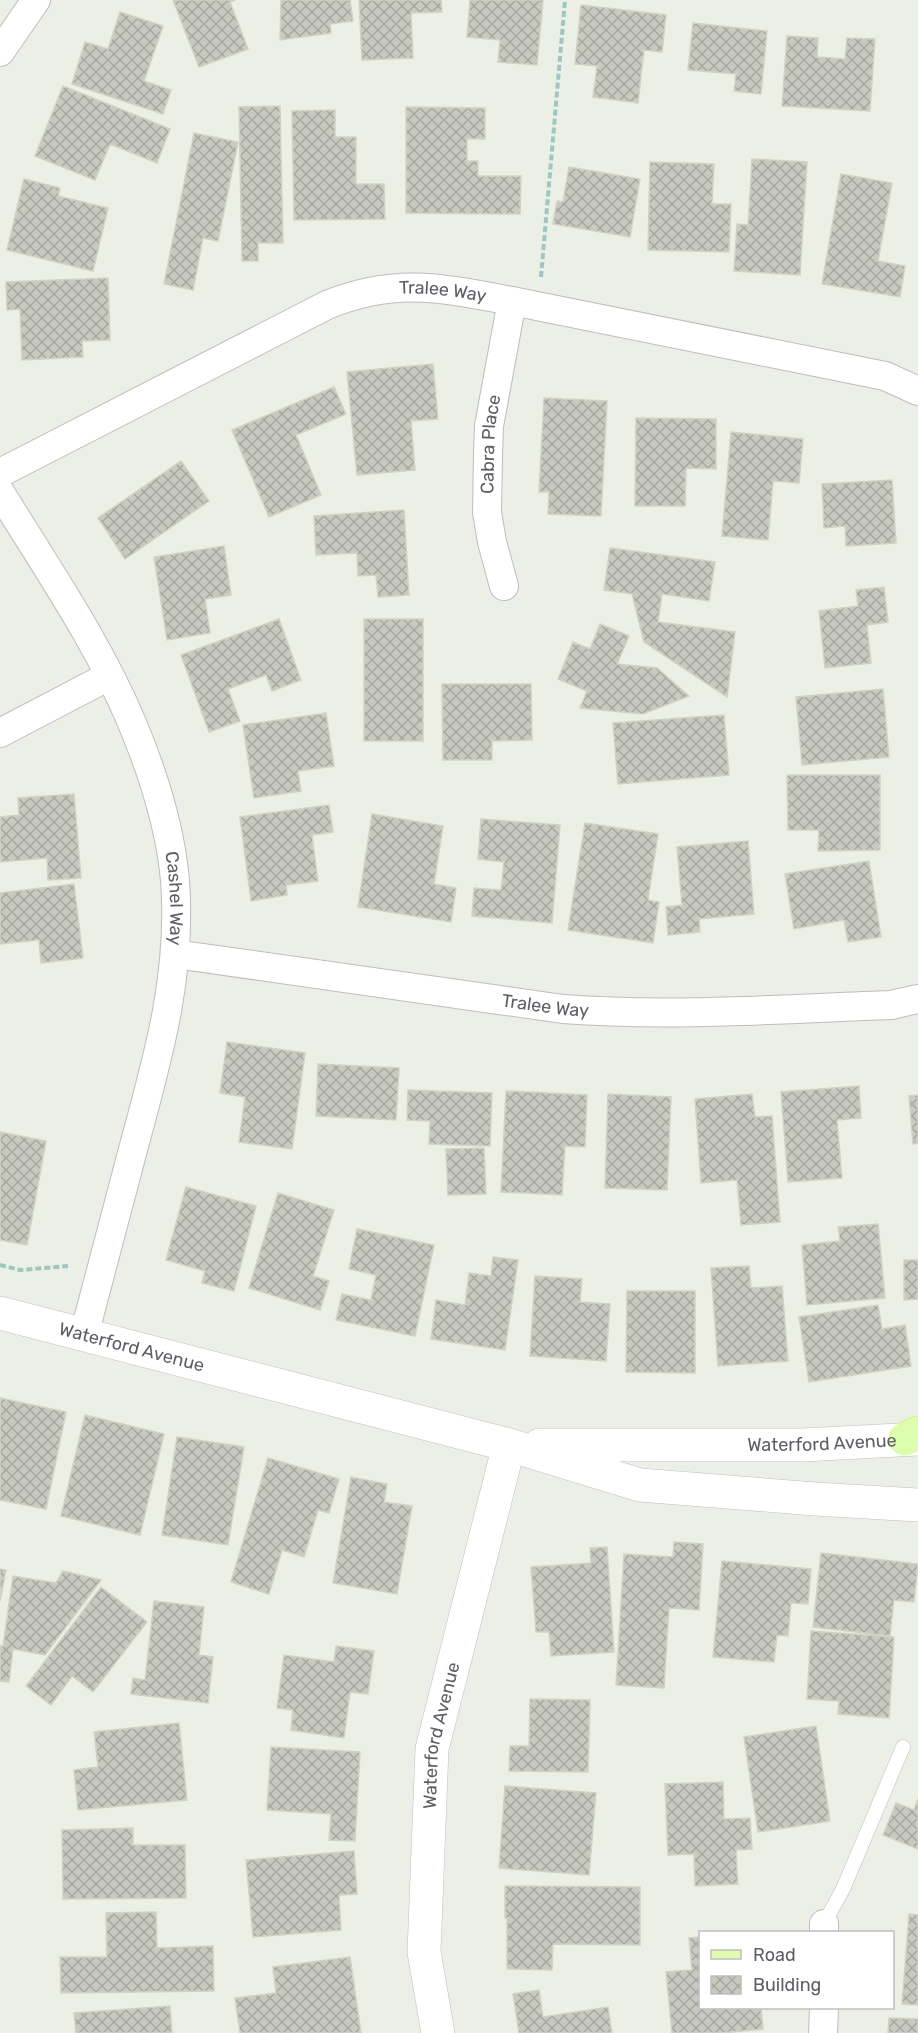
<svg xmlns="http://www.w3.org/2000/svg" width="918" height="2033" font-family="Rubik,sans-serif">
<defs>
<pattern id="building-cross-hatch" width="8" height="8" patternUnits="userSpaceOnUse" patternTransform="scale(1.5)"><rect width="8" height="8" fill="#c8cac1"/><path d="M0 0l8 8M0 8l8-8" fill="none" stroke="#a6a7a0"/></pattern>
</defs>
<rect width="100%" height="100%" fill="#ecefe5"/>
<path fill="url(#building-cross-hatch)" stroke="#d0d3c4" stroke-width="1.5" d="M173 0H235L230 2 248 49 199 67Z
M281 0H350L353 21 330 24 331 33 280 40Z
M359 0H441L442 12 411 13 413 58 362 60Z
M470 0H543L537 65 498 62 500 40 467 37Z
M581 5 666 15 662 52 644 50 638 103 593 97 597 66 575 64Z
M120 12 163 26 144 81 171 90 163 114 72 84 85 42 108 49Z
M693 23 767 31 761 94 734 91 736 74 688 70Z
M787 36 818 38 817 57 845 59 847 38 875 39 870 111 782 106Z
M63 86 170 129 157 163 110 144 95 180 35 156Z
M280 106 283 243H258V261H242L239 107Z
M406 107 485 108V139H467V161H478V176H521L520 214 406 213Z
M335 110V137H356V184H384L385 219 294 220 292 111Z
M194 133 238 142 218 241 203 238 193 290 164 284Z
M752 159 807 162 800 275 734 271 737 224 748 225Z
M650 162 714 164 712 204H731L729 252 648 250Z
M569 167 640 179 630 237 553 224 557 201 563 202Z
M841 174 892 183 878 261 905 266 900 297 822 284Z
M24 179 60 188 58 196 108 208 93 271 7 250Z
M108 278 110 340 82 341 83 357 22 360 20 309 7 310 6 282Z
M433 364 438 419 411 421 415 470 357 475 347 372Z
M334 387 346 414 296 435 321 495 269 517 232 430Z
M544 398 607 401 601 516 548 514 549 492H539Z
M636 418 716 419V469L686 468 685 506H635Z
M731 432 803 439 799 483 773 481 768 540 722 536Z
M181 461 209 501 125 559 98 518Z
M892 480 896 543 846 546 845 526 824 528 822 484Z
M404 510 409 595 378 597 376 575 358 576 357 553 316 555 314 516Z
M224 546 231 595 205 599 210 633 167 640 154 557Z
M610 548 715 562 709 601 662 594 658 622 735 632 727 697 644 642 632 594 604 590Z
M884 587 888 622 867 625 871 663 825 668 819 611 858 606 856 590Z
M279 619 301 680 272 691 266 675 228 689 240 721 209 732 181 655Z
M364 619H423V741H364Z
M600 624 629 636 617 664 657 668 689 696 643 714 580 708 587 691 558 679 573 642 590 649Z
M442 684H531L532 740 492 741V760H443Z
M883 689 889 757 802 765 796 697Z
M326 713 334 766 298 771 301 791 254 798 243 725Z
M724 715 729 775 618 784 613 723Z
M787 775H880V850L818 851 819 830H788Z
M74 794 81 878 48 880 47 858 0 862V817L19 815 18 798Z
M329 805 333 832 312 835 318 881 286 885 287 895 251 901 240 817Z
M372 814 443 826 434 884 456 888 451 922 358 907Z
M481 819 560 825 552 923 472 916 474 888 501 890 504 862 478 859Z
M585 823 658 834 648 900 659 902 653 943 568 930Z
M748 841 754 914 699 919 700 932 668 935 666 907 682 905 677 847Z
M869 861 881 937 848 942 844 920 794 929 785 874Z
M74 884 83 958 41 963 39 940 0 944V893Z
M227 1042 305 1053 292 1149 239 1142 245 1097 220 1093Z
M318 1064 399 1068 396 1120 316 1116Z
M859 1086 861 1118 837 1120 842 1178 788 1182 781 1092Z
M408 1090 492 1093 490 1146 429 1144 430 1121 407 1120Z
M506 1091 587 1095 585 1147 565 1146 562 1195 501 1192Z
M608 1094 671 1097 667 1190 605 1188Z
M752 1094 755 1117 772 1116 780 1222 741 1225 737 1180 701 1183 695 1099Z
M918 1095V1143L913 1144 909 1096Z
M0 1132 46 1141 27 1245 0 1240Z
M484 1148 486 1194 448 1195 446 1149Z
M186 1187 256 1206 234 1291 202 1283 205 1271 166 1260Z
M278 1193 334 1210 313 1276 329 1281 320 1310 249 1288Z
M878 1224 885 1298 807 1305 802 1245 840 1241 838 1227Z
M357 1229 434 1245 415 1336 336 1320 342 1294 371 1300 376 1275 349 1269Z
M493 1257 518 1260 505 1350 431 1339 436 1300 465 1305 469 1273 491 1276Z
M904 1260H918V1299L904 1300Z
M749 1266 751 1288 782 1286 788 1361 718 1366 711 1268Z
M535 1276 582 1279 580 1302 610 1304 606 1361 530 1356Z
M627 1291H695V1373L626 1372Z
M878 1305 882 1329 905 1325 911 1366 809 1382 799 1317Z
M0 1398 66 1412 46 1509 0 1500Z
M85 1415 164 1434 140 1535 61 1516Z
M177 1437 244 1447 228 1545 162 1535Z
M268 1458 339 1479 329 1513 318 1510 304 1557 282 1550 269 1594 231 1582Z
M351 1477 387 1484 384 1502 412 1506 397 1594 333 1583Z
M674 1542 703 1544 699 1610 669 1608 664 1688 616 1685 624 1554 673 1557Z
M607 1547 614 1652 551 1656 549 1632H536L531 1567 591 1563 590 1548Z
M821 1553 918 1564 914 1602 894 1600 890 1636 813 1627Z
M722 1561 811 1569 808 1604 791 1603 788 1636 777 1635 774 1662 713 1657Z
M0 1569 6 1570 0 1601Z
M63 1571 101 1580 45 1655 13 1649 9 1682 0 1681V1646H3L13 1576 56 1583Z
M101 1587 147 1622 93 1692 72 1676 51 1705 26 1686Z
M154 1601 204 1607 199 1655 213 1657 208 1703 131 1694 133 1678 145 1680Z
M811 1631 894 1637 889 1718 838 1714 839 1701 807 1699Z
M336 1646 374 1651 368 1694 350 1692 344 1738 291 1730 293 1710 277 1708 284 1655 334 1662Z
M530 1699 590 1700 588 1772 509 1771 510 1746H529Z
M179 1723 187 1800 78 1810 74 1770 98 1767 94 1732Z
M816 1726 830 1821 758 1832 744 1737Z
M271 1747 360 1752 355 1841 329 1840 331 1814 267 1810Z
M723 1782 724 1819 750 1818 752 1849 736 1850 738 1884 695 1886 694 1854 668 1855 665 1784Z
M505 1786 596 1793 589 1875 499 1868Z
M918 1799V1849L883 1835 896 1803 914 1810Z
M133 1828V1845H185L186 1898 63 1899 62 1830Z
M354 1851 357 1894 339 1895 341 1930 253 1937 246 1860Z
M505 1886 640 1887V1945L553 1944 552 1970 507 1969V1918H505Z
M156 1912 157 1948 213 1946 214 1991 61 1993 60 1957H107L106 1913Z
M909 1914 918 1915V2005L902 2004Z
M700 1937V2008H761L763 2029 722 2033H672L666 1972 692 1970 689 1938Z
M350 1957 361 2033H240L235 1998 276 1993 273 1967Z
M539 1990 543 2017 608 2007 612 2033H519L513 1994Z
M170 2006 172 2033H76L74 2013Z
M889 2018 918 2019V2033H888Z"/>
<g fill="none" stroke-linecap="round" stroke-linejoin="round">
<g stroke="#bebcc3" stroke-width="15">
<path id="lane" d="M824 1924 843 1889 903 1747"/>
</g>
<g stroke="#bebcc3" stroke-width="30">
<g id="street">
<path d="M0 52 36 0"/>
<path id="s1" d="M0 473 327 305C396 277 442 288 512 301L885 376 918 391"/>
<path id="s2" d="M0 492C46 567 98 642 132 723 153 773 170 826 175 880 182 973 159 1054 135 1142 118 1207 101 1271 84 1335"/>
<path id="s3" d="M504 586 492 542 487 512 488 455 489 426 512 301"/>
<path d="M0 733 109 676"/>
<path id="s4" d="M175 954 563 1009C672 1017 781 1009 891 1005L918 999"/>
<path d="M824 1924V1932"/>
<path d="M823 2033 824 2008"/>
</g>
</g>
<g stroke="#bfbdc5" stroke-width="34">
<g id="secondary">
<path id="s5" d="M0 1313 509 1445 640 1485 815 1499 918 1505"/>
<path id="s6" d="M540 1445H803L918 1439"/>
<path id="s7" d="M438 2033 424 1952 432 1749 509 1445"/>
</g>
</g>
<g stroke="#c7ec61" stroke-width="34">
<path id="primary" d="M905 1439 918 1433"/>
</g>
<path stroke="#9dc7c1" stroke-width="4" stroke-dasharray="6 3" stroke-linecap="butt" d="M541 277 565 0
M0 1265 20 1270 68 1266"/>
<use href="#lane" stroke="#fff" stroke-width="14"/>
<use href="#street" stroke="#fff" stroke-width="28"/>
<use href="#secondary" stroke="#fff" stroke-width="33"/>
<use href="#primary" stroke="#defcad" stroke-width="33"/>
</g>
<g text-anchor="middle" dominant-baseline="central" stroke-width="5" stroke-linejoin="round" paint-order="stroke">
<g font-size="18" fill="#5e5d65" stroke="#fff">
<text stroke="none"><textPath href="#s1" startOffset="486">Tralee Way</textPath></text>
<text stroke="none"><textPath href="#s3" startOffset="144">Cabra Place</textPath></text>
<text stroke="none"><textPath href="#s2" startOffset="448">Cashel Way</textPath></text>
<text stroke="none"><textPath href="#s4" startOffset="374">Tralee Way</textPath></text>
<text stroke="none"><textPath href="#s5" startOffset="136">Waterford Avenue</textPath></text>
<text stroke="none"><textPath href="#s6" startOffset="282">Waterford Avenue</textPath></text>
<text stroke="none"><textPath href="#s7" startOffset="300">Waterford Avenue</textPath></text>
</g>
</g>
<rect x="699" y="1931" width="195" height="78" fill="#ffffff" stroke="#bfbec1" stroke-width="1.5"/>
<rect x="711" y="1950" width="30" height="9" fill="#defcad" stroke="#bfbec1" stroke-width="1.5"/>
<text x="753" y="1961" font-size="18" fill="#5e5d65">Road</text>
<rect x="711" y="1976" width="30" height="18" fill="url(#building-cross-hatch)" stroke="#bfbec1" stroke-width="1.5"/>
<text x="753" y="1991" font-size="18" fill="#5e5d65">Building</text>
</svg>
